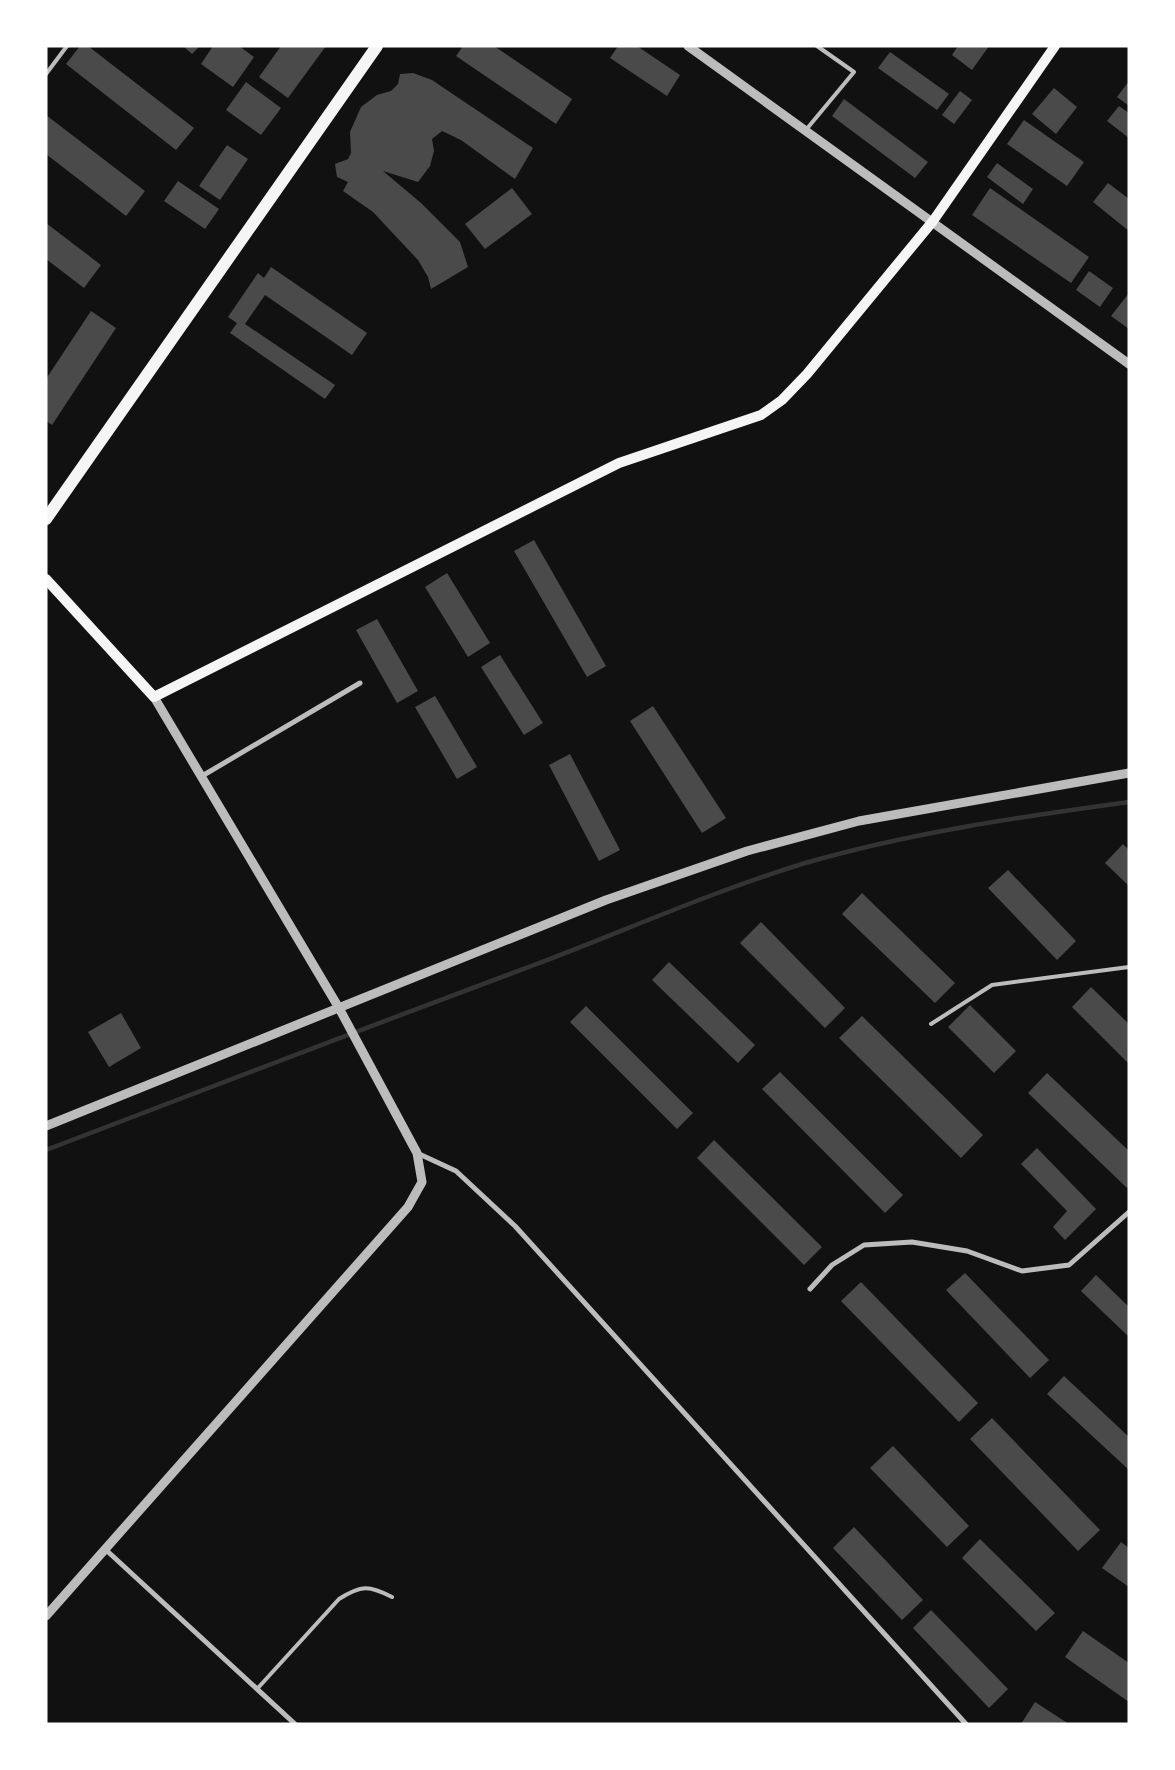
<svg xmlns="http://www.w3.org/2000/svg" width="1175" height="1770" font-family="'Archivo Narrow',sans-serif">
<rect width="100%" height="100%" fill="#111"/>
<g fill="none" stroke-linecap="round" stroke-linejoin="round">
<path stroke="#333" stroke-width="4.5" d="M46 1150C209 1087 371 1026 534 965 624 931 711 892 802 864 908 833 1019 817 1129 802"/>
</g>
<path fill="#4a4a4a" d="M80 46H88L194 128 176 150 66 64Z
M183 46H200L192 54Z
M213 46H239L254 57 233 87 201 64Z
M281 46H326L288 98 259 77Z
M463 46H494L572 99 556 124 456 56Z
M618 46H637L680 75 667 96 610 58Z
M958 46H989L972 70 952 55Z
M890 52 949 94 937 110 878 68Z
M413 73 432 80 533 148 515 179 461 140 442 131 432 139 434 151 430 166 418 182 383 171 421 203 460 242 468 267 431 289 428 277 418 260 373 212 343 191 348 182 337 177 335 164 348 159 351 153 350 132 361 107 377 95 391 91 398 84 400 74Z
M1129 81V106L1117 97Z
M246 82 281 108 261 135 226 110Z
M1054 88 1077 107 1056 134 1032 114Z
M960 91 972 100 954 124 942 115Z
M844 99 928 162 915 178 832 116Z
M1119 106 1129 113V138L1107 121Z
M46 115 145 191 126 216 46 154Z
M1024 120 1084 162 1067 186 1007 144Z
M227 145 248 159 220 200 199 186Z
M997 163 1033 189 1023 204 987 177Z
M178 181 219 209 205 229 164 201Z
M1108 183 1129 199V231L1093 202Z
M512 188 532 214 485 249 465 224Z
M990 188 1089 257 1071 283 972 215Z
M46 223 101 265 84 288 46 259Z
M271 267 367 333 352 355 265 295 245 324 335 385 325 399 230 333 237 323 228 317 258 273 264 278Z
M1089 271 1113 288 1100 307 1076 290Z
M1129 293V329L1111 316Z
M91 311 116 328 52 425 46 421V379Z
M534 540 606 666 587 677 514 551Z
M447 573 490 643 468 657 425 587Z
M377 619 418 691 397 703 356 630Z
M500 655 543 723 524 735 481 667Z
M435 696 477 767 457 779 415 707Z
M653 706 726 818 702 833 630 721Z
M570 754 620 850 599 861 549 765Z
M1123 844 1129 850V886L1105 863Z
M1008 870 1076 941 1057 960 988 888Z
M862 893 955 983 935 1003 842 914Z
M761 922 845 1008 825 1028 740 943Z
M669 962 755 1045 738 1063 652 980Z
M1091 987 1129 1024V1064L1072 1007Z
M970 1005 1016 1051 994 1073 948 1027Z
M586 1006 693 1113 677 1129 570 1022Z
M121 1013 141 1048 109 1067 88 1032Z
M862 1016 983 1135 961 1158 839 1038Z
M780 1072 903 1195 885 1213 762 1089Z
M1047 1073 1129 1151V1186L1127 1188 1028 1093Z
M714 1140 822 1247 804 1265 697 1158Z
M1037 1148 1096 1209 1065 1240 1053 1227 1067 1211 1021 1164Z
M965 1273 1049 1360 1030 1378 946 1290Z
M1096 1275 1129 1307V1337L1081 1291Z
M861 1282 978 1403 959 1422 841 1301Z
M1064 1376 1129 1437V1470L1047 1394Z
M992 1418 1100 1530 1078 1551 970 1439Z
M893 1446 969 1526 947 1547 870 1468Z
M854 1527 923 1600 902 1620 833 1548Z
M980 1539 1055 1613 1036 1631 962 1558Z
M1121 1542 1129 1548V1587L1102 1568Z
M931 1610 1008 1689 989 1708 913 1628Z
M1083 1631 1129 1663V1702L1065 1657Z
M1035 1702 1069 1724H1021Z"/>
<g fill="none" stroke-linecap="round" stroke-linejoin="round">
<path stroke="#bcbcbc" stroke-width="4" d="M46 74 67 46
M805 131 854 72 817 46
M931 1024 992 985 1129 967
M257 1689 339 1599C361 1585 369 1585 392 1597"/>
<path stroke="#bcbcbc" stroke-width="5" d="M202 776 360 683
M417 1153 456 1171 515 1226 966 1724
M810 1289 832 1265 864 1245 912 1242 967 1251 1022 1271 1069 1265 1129 1212
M105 1549 295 1724"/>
<path stroke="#bcbcbc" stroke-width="9" d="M688 46 1129 364
M46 1126 606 900 747 851 859 821 1129 773
M46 1616 408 1207 422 1182 417 1153 339 1008 154 697"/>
<path stroke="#f5f5f5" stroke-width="10" d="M46 579 154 697 619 463 761 415 782 400 807 374 933 221 1055 46"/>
<path stroke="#f5f5f5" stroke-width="12" d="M46 519 377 46"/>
</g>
<rect width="1175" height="1770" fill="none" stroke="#ffffff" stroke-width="95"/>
</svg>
